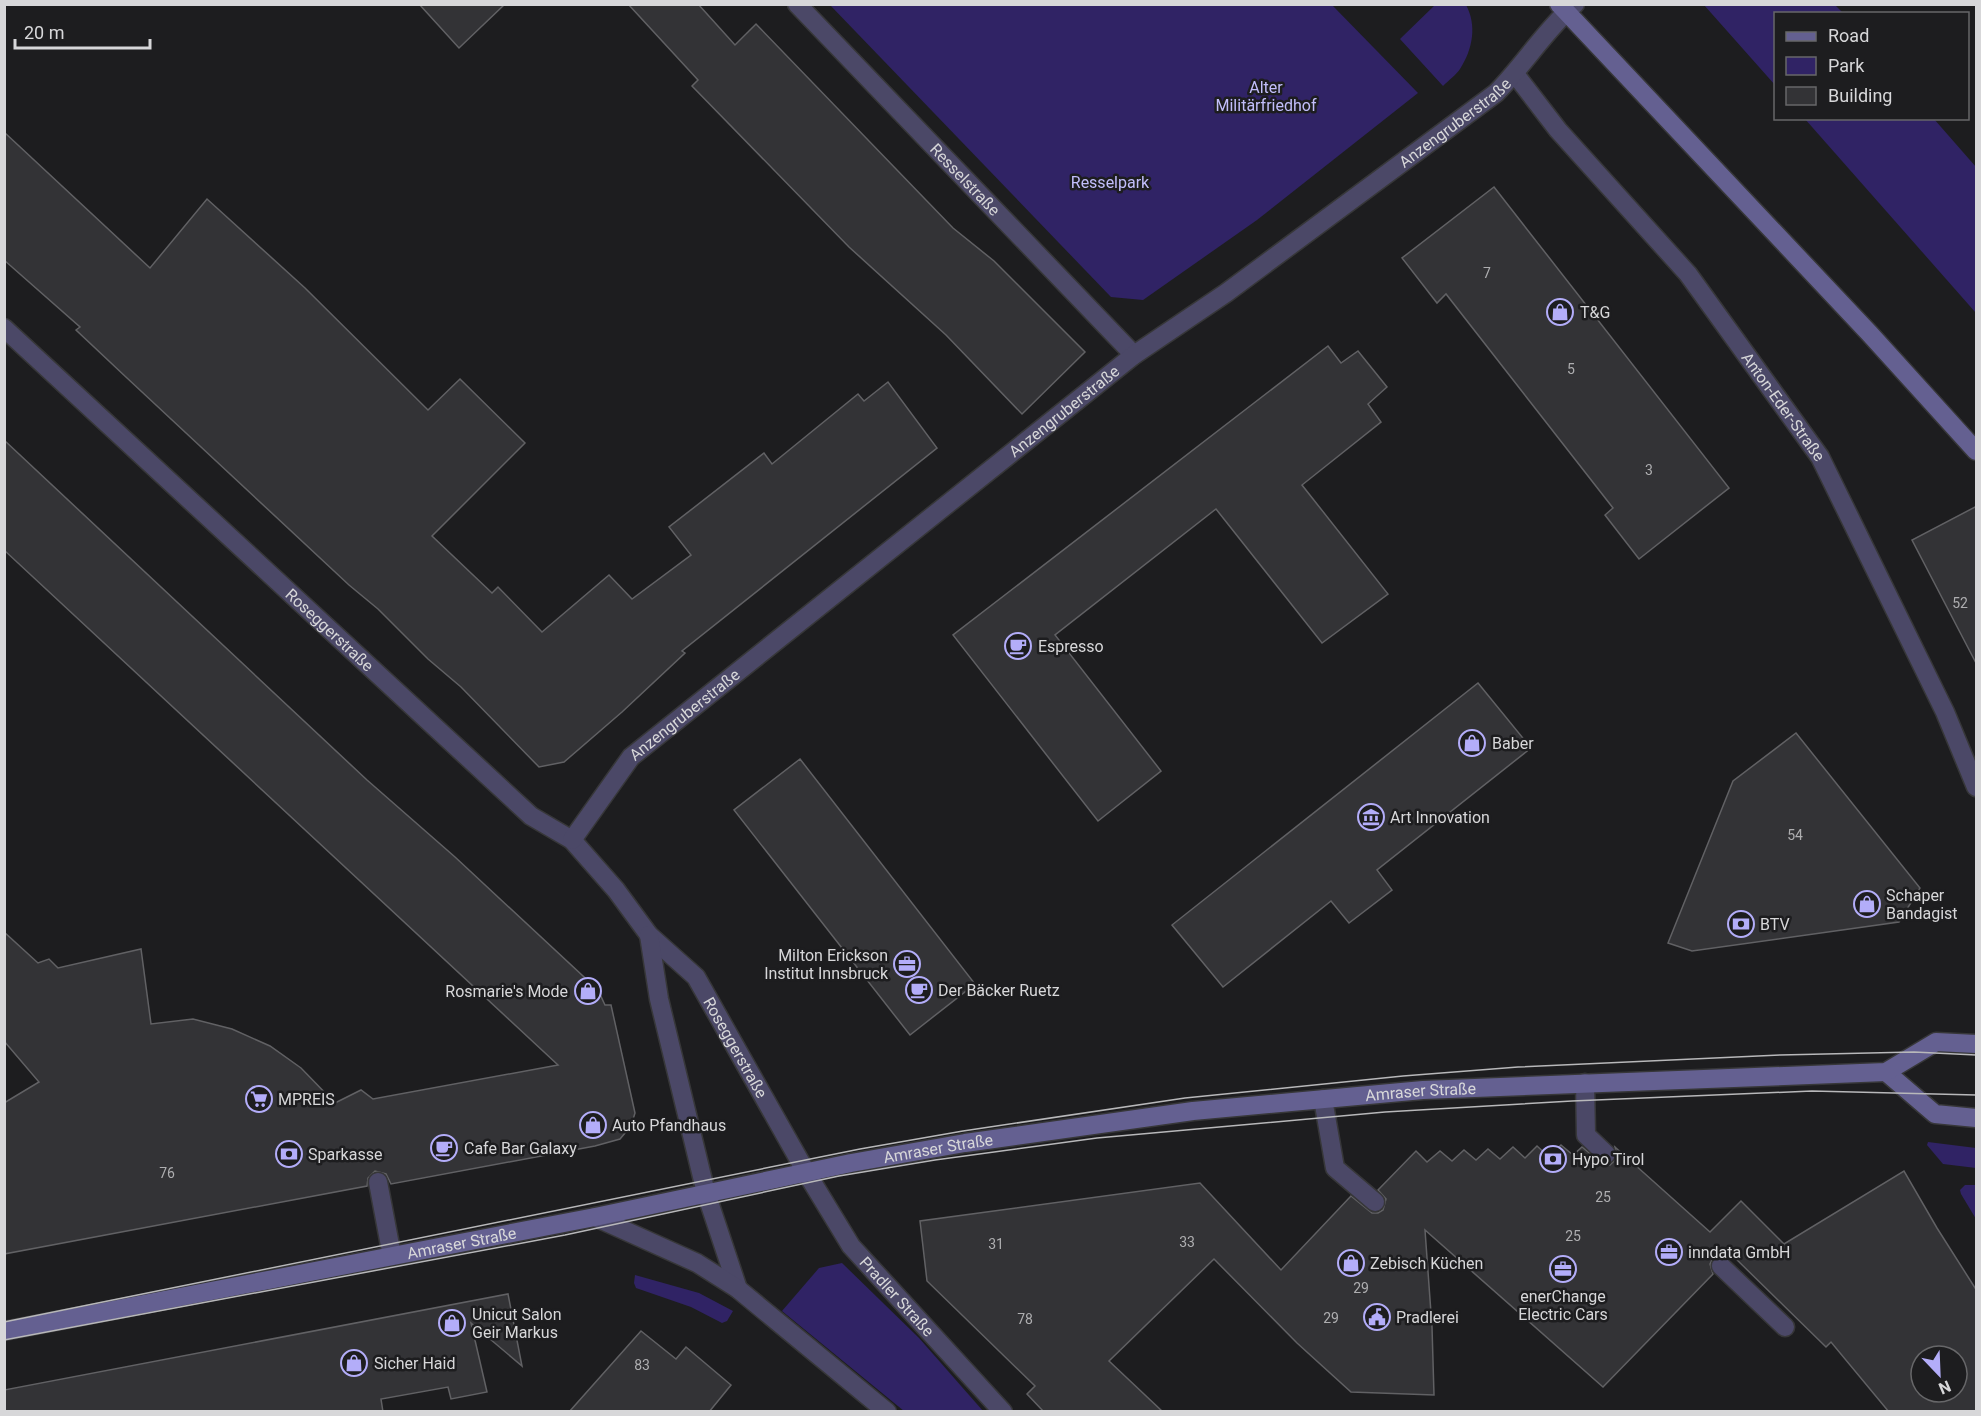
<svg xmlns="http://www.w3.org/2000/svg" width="1981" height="1416" viewBox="0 0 1981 1416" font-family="Roboto,sans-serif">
	<rect width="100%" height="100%" fill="#1d1d1f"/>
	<g fill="#302365">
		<path d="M830 5H1332L1418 93 1257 220 1143 300 1111 297Z"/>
		<path d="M1435 5H1466C1477 25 1473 49 1460 69 1456 75 1449 80 1443 86L1400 39Z"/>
		<path d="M1704 5H1835L1843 13 1776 14 1775 85Z"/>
		<path d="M1805 119H1934L1976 167V313Z"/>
		<path d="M1928 1142 1976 1148V1168L1943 1164 1927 1145Z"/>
		<path d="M1965 1185H1976V1219L1961 1194 1960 1190Z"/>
		<path d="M842 1263 919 1338 983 1411H904L782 1311 819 1268Z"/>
		<path d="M635 1275 699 1293 733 1311 727 1321 722 1323 691 1307 636 1288 634 1283Z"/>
	</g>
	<g fill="#333336" stroke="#616164" stroke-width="1.5" fill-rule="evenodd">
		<path d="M419 4H505L459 48Z"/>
		<path d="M628 4H698L735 45 756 24 953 228 994 261 1085 352 1022 414 946 335 849 247 692 86 698 80Z"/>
		<path d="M4 132 150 268 207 199 305 288 428 410 460 379 525 443 432 536 492 593 498 587 542 632 609 575 632 599 691 555 669 527 764 453 772 464 858 394 864 401 888 382 937 448 682 651 685 653 622 712 564 762 539 767 461 687 428 659 378 609 349 585 127 378 76 330 80 327 4 260Z"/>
		<path d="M1494 187 1729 488 1639 559 1605 515 1613 508 1446 294 1437 303 1402 258Z"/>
		<path d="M1328 346 1341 363 1358 351 1387 387 1368 404 1381 422 1302 485 1388 594 1322 643 1216 509 1055 635 1161 771 1098 821 953 635Z"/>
		<path d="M4 440 367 780 455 857 598 990 605 1005H611L635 1113 631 1126 620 1139 595 1146 391 1184 386 1174 375 1171 368 1178 367 1186 4 1254V1103L39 1082 4 1041V932L38 963 49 959 58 968 141 949 151 1024 193 1019 232 1029 270 1046 301 1068 335 1103 361 1090 373 1099 558 1065 4 550Z"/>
		<path d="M1977 506V665L1912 540Z"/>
		<path d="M1478 683 1531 748 1377 870 1392 890 1349 923 1331 901 1223 987 1172 925Z"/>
		<path d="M1796 733 1920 888 1899 922 1692 951 1668 943 1733 781Z"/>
		<path d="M800 759 975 984 910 1035 734 810Z"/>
		<path d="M1561 1145 1573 1155 1582 1147 1604 1165H1610L1614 1161 1617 1156 1615 1147 1710 1232 1741 1201 1784 1244 1904 1171 1937 1228 1977 1291V1412H1889L1831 1342 1826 1347 1732 1255 1729 1258 1723 1255 1713 1258 1710 1264 1713 1274 1603 1387 1425 1230 1432 1327 1434 1395 1351 1392 1297 1343 1214 1259 1109 1361 1163 1412H1044L1027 1394 1035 1386 927 1281 920 1221 1200 1183 1281 1270 1351 1196 1372 1213H1378L1383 1210 1386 1199 1378 1190 1416 1151 1427 1162 1440 1151 1452 1161 1464 1150 1476 1160 1488 1149 1500 1159 1513 1147 1525 1158 1537 1146 1549 1157ZM1921 1356H1957V1392H1921Z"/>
		<path d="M508 1294 522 1366 471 1323 487 1392 451 1399 448 1387 381 1399 383 1412H4V1390Z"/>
		<path d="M641 1331 676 1359 686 1347 731 1385 709 1412H569Z"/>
	</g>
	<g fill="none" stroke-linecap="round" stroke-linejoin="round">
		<defs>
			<g id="lane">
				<path d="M1585 1083 1586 1135 1606 1154"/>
				<path d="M1323 1099 1335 1168 1375 1202"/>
				<path d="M378 1182 392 1256"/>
				<path d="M1721 1266 1785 1327"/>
			</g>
			<g id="street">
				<path id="s1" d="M797 4 1134 355"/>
				<path id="s2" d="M1515 74 1558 130 1688 274 1820 457 1945 712 1976 787"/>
				<path id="s3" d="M4 328 531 816 572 840 616 890 649 935 696 977 806 1172 851 1246 1003 1412"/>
				<path id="s4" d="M572 840 631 757 1134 355 1226 293 1496 93C1524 65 1545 30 1575 4"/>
				<path d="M649 935 659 999 706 1193 738 1289"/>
				<path d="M595 1217 697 1263 738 1289 887 1412"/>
			</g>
			<g id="secondary">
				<path d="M1559 4 1870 334 1976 451"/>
				<path d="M1886 1072 1935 1114 1976 1118"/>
				<path id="s5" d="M4 1331 595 1217 851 1163 965 1143 1193 1111 1423 1090 1886 1072 1936 1042 1976 1044"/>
			</g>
		</defs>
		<use href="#lane" stroke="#373739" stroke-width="21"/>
		<use href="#street" stroke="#373739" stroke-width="21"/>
		<use href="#secondary" stroke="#373739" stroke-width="21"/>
		<use href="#lane" stroke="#4b4867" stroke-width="18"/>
		<use href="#street" stroke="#4b4867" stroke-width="18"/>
		<use href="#secondary" stroke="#646091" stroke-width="18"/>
		<g stroke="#b8b8ba" stroke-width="1.5">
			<path d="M4 1322 860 1149 963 1131 1185 1098 1403 1076 1518 1067 1780 1055 1914 1052 1976 1055"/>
			<path d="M4 1340 565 1235 839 1176 935 1160 1097 1138 1385 1112 1572 1101 1812 1091 1976 1095"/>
		</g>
	</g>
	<defs>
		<symbol id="shop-ring" viewBox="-11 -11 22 22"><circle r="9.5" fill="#1d1d1f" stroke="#b3adf9" stroke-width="1.5"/><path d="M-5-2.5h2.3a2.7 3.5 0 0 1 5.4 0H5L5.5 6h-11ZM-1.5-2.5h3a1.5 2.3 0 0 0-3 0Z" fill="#b3adf9"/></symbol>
		<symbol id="cafe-ring" viewBox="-11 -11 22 22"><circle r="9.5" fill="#1d1d1f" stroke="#b3adf9" stroke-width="1.5"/><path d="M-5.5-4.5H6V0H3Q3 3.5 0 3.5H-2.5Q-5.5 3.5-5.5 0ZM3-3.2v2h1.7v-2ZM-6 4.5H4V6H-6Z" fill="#b3adf9"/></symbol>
		<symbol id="museum-ring" viewBox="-11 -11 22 22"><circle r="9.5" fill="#1d1d1f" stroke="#b3adf9" stroke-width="1.5"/><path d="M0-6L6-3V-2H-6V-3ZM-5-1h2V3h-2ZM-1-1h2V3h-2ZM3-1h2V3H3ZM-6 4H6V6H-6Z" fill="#b3adf9"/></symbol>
		<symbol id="bank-ring" viewBox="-11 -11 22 22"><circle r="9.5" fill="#1d1d1f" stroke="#b3adf9" stroke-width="1.5"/><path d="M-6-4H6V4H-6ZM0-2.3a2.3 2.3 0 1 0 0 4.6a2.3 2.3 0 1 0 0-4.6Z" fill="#b3adf9"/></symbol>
		<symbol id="office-ring" viewBox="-11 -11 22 22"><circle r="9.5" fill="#1d1d1f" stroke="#b3adf9" stroke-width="1.5"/><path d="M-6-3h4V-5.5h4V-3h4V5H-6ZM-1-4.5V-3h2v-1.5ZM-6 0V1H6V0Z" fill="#b3adf9"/></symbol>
		<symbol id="supermarket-ring" viewBox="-11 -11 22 22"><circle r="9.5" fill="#1d1d1f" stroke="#b3adf9" stroke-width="1.5"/><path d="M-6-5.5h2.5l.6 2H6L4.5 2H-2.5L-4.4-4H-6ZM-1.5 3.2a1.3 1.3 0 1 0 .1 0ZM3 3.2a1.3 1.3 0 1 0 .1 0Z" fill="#b3adf9"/></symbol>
		<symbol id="civic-ring" viewBox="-11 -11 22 22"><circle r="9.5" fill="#1d1d1f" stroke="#b3adf9" stroke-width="1.5"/><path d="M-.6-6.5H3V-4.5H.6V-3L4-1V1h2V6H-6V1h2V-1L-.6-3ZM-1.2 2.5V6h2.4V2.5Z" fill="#b3adf9"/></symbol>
	</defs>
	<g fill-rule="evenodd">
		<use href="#shop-ring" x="1545" y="297" width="30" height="30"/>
		<use href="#cafe-ring" x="1003" y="631" width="30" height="30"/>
		<use href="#shop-ring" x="1457" y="728" width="30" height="30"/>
		<use href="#museum-ring" x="1356" y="802" width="30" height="30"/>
		<use href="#shop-ring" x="1852" y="889" width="30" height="30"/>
		<use href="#bank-ring" x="1726" y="909" width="30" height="30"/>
		<use href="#office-ring" x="892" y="949" width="30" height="30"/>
		<use href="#cafe-ring" x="904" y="975" width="30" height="30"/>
		<use href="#shop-ring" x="573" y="976" width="30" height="30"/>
		<use href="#supermarket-ring" x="244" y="1084" width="30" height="30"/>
		<use href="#shop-ring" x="578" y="1110" width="30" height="30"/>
		<use href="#cafe-ring" x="429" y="1133" width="30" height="30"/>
		<use href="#bank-ring" x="274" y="1139" width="30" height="30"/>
		<use href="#bank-ring" x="1538" y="1144" width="30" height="30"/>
		<use href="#office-ring" x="1654" y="1237" width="30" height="30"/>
		<use href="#shop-ring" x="1336" y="1248" width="30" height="30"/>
		<use href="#office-ring" x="1548" y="1254" width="30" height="30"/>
		<use href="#civic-ring" x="1362" y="1302" width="30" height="30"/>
		<use href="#shop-ring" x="437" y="1308" width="30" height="30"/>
		<use href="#shop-ring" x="339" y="1348" width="30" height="30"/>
	</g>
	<g text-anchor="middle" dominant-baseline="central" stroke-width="5" stroke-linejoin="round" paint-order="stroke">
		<g font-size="14" fill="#aeaeb0">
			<text x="1487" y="273">7</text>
			<text x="1571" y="369">5</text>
			<text x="1649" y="470">3</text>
			<text x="1960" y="603">52</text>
			<text x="1795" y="835">54</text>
			<text x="167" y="1173">76</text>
			<text x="1603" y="1197">25</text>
			<text x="1573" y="1236">25</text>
			<text x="1187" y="1242">33</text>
			<text x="996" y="1244">31</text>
			<text x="1361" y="1288">29</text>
			<text x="1331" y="1318">29</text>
			<text x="1025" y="1319">78</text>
			<text x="642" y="1365">83</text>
		</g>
		<g font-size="16" fill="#c2befb" stroke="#1d1d1f">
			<text x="1266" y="87">Alter<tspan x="1266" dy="18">Militärfriedhof</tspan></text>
			<text x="1110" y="182">Resselpark</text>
		</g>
		<g font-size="16" fill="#d7d7d9" stroke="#1d1d1f">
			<text stroke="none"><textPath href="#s4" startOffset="1142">Anzengruberstraße</textPath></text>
			<text stroke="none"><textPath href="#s1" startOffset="243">Resselstraße</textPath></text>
			<text stroke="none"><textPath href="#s2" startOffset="428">Anton-Eder-Straße</textPath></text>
			<text stroke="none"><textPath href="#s4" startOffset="656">Anzengruberstraße</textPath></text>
			<text stroke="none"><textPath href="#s3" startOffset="444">Roseggerstraße</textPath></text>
			<text stroke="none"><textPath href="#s4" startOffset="170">Anzengruberstraße</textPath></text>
			<text stroke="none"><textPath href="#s3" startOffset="1032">Roseggerstraße</textPath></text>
			<text stroke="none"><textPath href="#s5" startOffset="1438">Amraser Straße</textPath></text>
			<text stroke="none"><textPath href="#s5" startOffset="952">Amraser Straße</textPath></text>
			<text stroke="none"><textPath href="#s5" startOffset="466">Amraser Straße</textPath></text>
			<text stroke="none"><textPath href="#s3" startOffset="1330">Pradler Straße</textPath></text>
		</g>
		<g font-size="16" fill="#d7d7d9" stroke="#1d1d1f" text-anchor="start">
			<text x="1580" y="312">T&amp;G</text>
			<text x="1038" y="646">Espresso</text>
			<text x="1492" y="743">Baber</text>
			<text x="1390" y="817">Art Innovation</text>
			<text x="1886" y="895">Schaper<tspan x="1886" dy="18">Bandagist</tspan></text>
			<text x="1760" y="924">BTV</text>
			<text x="888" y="955" text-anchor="end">Milton Erickson<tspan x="888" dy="18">Institut Innsbruck</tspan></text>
			<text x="938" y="990">Der Bäcker Ruetz</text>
			<text x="568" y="991" text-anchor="end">Rosmarie's Mode</text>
			<text x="278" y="1099">MPREIS</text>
			<text x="612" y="1125">Auto Pfandhaus</text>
			<text x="464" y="1148">Cafe Bar Galaxy</text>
			<text x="308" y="1154">Sparkasse</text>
			<text x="1572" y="1159">Hypo Tirol</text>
			<text x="1688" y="1252">inndata GmbH</text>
			<text x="1370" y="1263">Zebisch Küchen</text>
			<text x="1563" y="1296" text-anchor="middle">enerChange<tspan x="1563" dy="18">Electric Cars</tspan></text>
			<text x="472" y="1314">Unicut Salon<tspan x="472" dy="18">Geir Markus</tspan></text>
			<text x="1396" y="1317">Pradlerei</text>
			<text x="374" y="1363">Sicher Haid</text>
		</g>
	</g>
	<rect width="1981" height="1416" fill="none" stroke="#d7d7d9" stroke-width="12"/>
	<rect x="1774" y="12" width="195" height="108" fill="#1d1d1f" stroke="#676769" stroke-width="1.5"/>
	<rect x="1786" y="32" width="30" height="9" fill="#646091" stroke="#676769" stroke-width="1.5"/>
	<text x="1828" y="42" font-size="18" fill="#d7d7d9">Road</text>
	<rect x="1786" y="57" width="30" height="18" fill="#302365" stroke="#676769" stroke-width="1.5"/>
	<text x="1828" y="72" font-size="18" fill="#d7d7d9">Park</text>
	<rect x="1786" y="87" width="30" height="18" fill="#333336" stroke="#676769" stroke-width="1.5"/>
	<text x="1828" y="102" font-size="18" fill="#d7d7d9">Building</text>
	<g transform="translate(1939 1374) rotate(157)"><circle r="28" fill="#1d1d1f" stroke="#676769" stroke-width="1.5"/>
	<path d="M0-4.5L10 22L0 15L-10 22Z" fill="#b3adf9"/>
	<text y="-9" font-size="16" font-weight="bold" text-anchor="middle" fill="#d7d7d9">N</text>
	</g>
	<path d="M15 39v9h135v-9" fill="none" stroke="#d7d7d9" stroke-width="3"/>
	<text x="24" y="39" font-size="18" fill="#d7d7d9" stroke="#1d1d1f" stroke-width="4.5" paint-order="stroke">20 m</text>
</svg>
